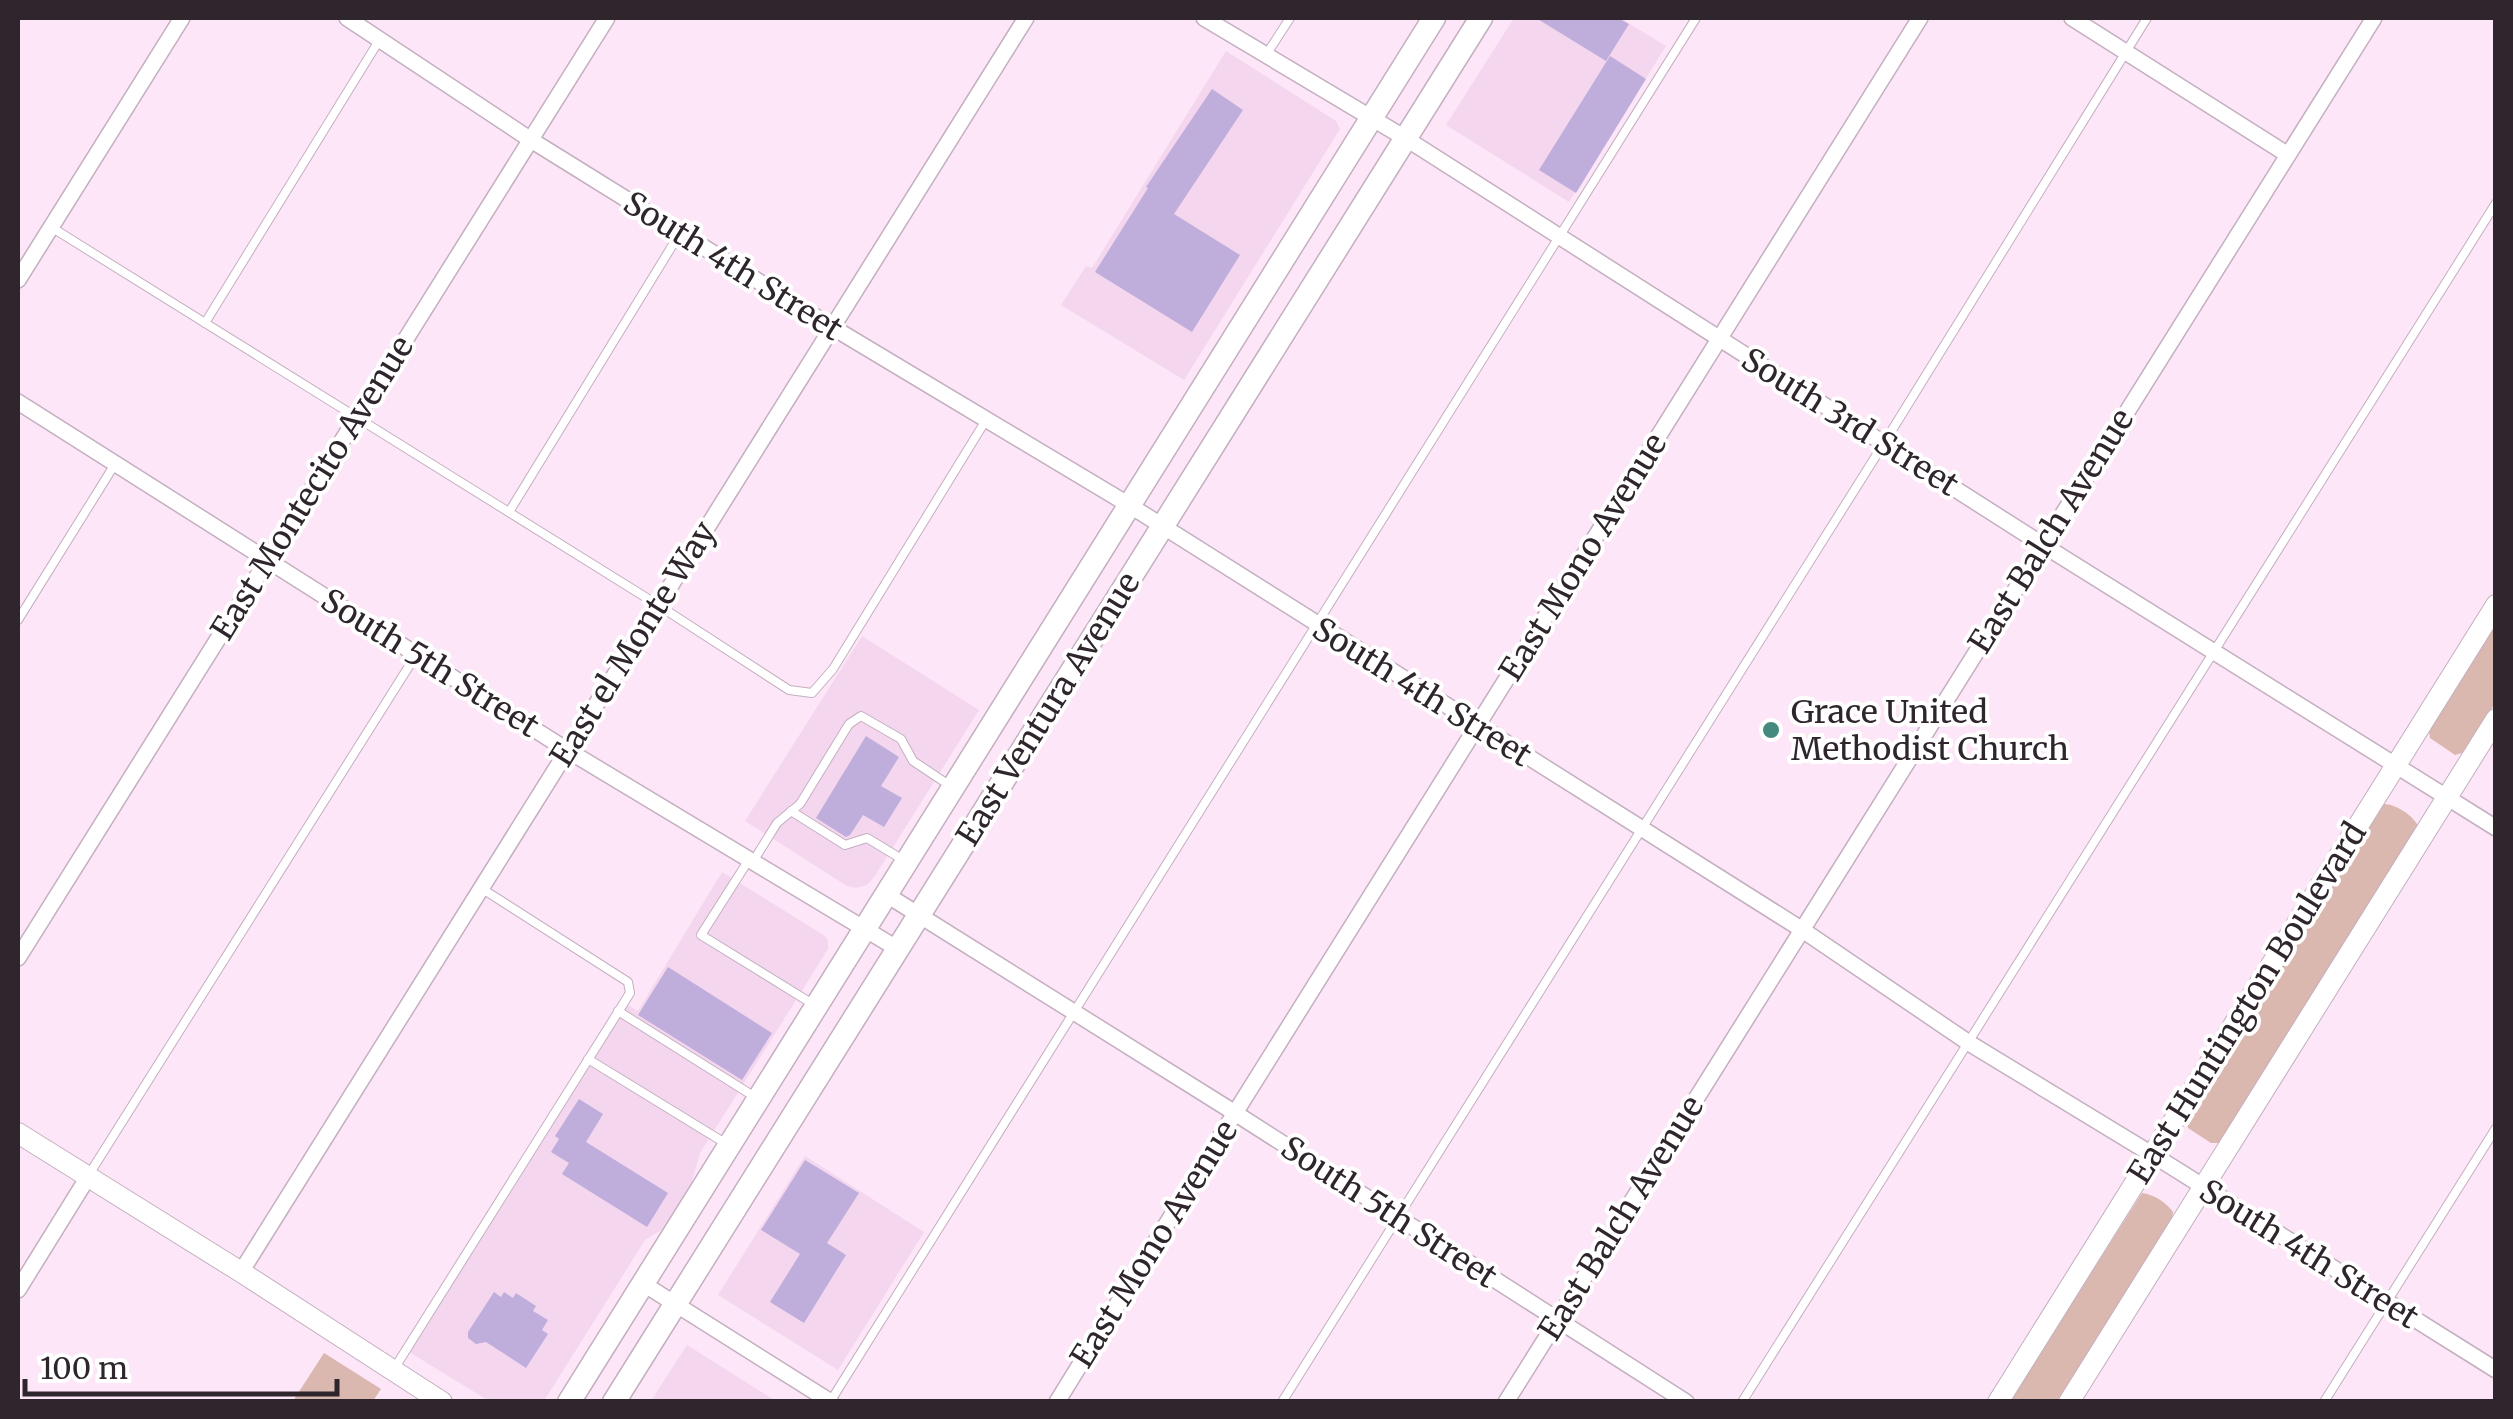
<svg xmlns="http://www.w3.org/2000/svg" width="2513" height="1419" viewBox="0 0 2513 1419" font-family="Merriweather,serif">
	<rect width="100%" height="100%" fill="#fce6f7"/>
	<g fill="#f4d7ee">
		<path d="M1514 18H1620L1666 46 1569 202 1446 125Z"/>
		<path d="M1226 51 1336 121 1340 129 1184 380 1061 305 1086 266 1092 268Z"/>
		<path d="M862 636 979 710 875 876 867 885 856 888 847 886 745 821Z"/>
		<path d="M722 872 825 936 828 941V949L700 1153 690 1188 663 1229 645 1240 544 1401H489L409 1352 628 1005 638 1011Z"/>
		<path d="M805 1156 924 1232 838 1370 718 1295Z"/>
		<path d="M687 1345 776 1401H651Z"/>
	</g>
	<g fill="#dab7af">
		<path d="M2495 624V703L2465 752 2455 755 2430 738 2429 731Z"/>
		<path d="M2384 804C2395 804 2413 815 2418 826L2222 1140 2219 1143H2211L2188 1128 2186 1119Z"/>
		<path d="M2142 1193C2153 1194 2167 1203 2173 1212L2172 1219 2057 1401 2009 1402Z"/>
		<path d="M324 1353 381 1389 373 1401H293Z"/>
	</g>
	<g fill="#bfaddb">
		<path d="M1536 18H1618L1629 24 1606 61Z"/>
		<path d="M1610 56 1646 79 1576 193 1539 170Z"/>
		<path d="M1212 89 1243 110 1174 214 1240 255 1192 332 1095 272 1148 188 1146 187Z"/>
		<path d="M866 736 899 757 881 786 902 798 884 827 863 815 850 835 846 837 816 818Z"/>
		<path d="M668 967 772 1033 742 1080 638 1015Z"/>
		<path d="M579 1099 603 1114 586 1142 668 1193 647 1227 562 1174 569 1163 551 1152 559 1139 555 1136Z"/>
		<path d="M805 1160 859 1193 827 1243 846 1255 804 1323 770 1302 800 1254 761 1230Z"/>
		<path d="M494 1292 501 1297 504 1292 513 1298 516 1293 536 1306 533 1311 548 1320 542 1330 548 1334 526 1368 486 1342 476 1344 468 1338V1332Z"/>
	</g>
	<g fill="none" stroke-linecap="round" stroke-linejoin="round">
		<defs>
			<g id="service">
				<path d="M1266 55 1290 18"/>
				<path d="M51 227 658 605 789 690 812 693 833 669 986 420"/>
				<path d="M205 323 380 39"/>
				<path d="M509 512 680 233"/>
				<path d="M18 620 115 464"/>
				<path d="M791 811 845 845 867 838 905 861"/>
				<path d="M750 858 701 935 816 1006"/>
				<path d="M754 860 777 823 800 804 849 724 861 716 901 739 913 761 949 785"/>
				<path d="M618 1011 755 1097"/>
				<path d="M588 1059 725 1143"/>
				<path d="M88 1176 416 655"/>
				<path d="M394 1369 630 993 628 982 481 888"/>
				<path d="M830 1402 1696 18"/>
				<path d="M1282 1402 1884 443 2147 18"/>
				<path d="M1742 1402 2496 203"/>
				<path d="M2324 1402 2496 1128"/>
			</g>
			<g id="minor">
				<path d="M347 18 531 140 832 327 1129 505 1801 929 1969 1043 2153 1155 2496 1370"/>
				<path d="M1204 18 1405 138 2043 545 2496 828"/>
				<path d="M2072 18 2288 155"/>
				<path d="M18 280 182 18"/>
				<path d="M18 402 567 750 898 949"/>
				<path d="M887 895 1235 1113 1686 1402"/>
				<path d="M18 958 607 18"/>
				<path d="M241 1272 1026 18"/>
				<path d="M642 1283 831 1402"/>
				<path d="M18 1290 88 1177"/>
				<path d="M1057 1402 1235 1113 1920 18"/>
				<path d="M1506 1402 2374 18"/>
			</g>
			<g id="tertiary">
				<path d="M18 1133 241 1272 442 1402"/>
				<path d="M1998 1402 2496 605"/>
				<path d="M2069 1402 2496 719"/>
			</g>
			<g id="secondary">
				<path d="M569 1402 1434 18"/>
				<path d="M614 1402 1481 18"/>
			</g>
		</defs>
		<use href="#service" stroke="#c4afc0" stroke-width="10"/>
		<use href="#minor" stroke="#c4afc0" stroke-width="18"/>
		<use href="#tertiary" stroke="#c4afc0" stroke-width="22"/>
		<use href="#secondary" stroke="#c4afc0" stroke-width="25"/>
		<use href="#service" stroke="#fff" stroke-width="8"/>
		<use href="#minor" stroke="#fff" stroke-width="15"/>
		<use href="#tertiary" stroke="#fff" stroke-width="20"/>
		<use href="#secondary" stroke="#fff" stroke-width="22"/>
	</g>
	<circle fill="#458a7f" stroke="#fff" stroke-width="4" cx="1771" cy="730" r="10"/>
	<g text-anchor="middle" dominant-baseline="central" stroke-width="8" stroke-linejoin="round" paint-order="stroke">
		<g font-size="32" fill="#2e262c" stroke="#fff">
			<text transform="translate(733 266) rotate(32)">South 4th Street</text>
			<text transform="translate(1850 422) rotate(32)">South 3rd Street</text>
			<text transform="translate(312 488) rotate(-58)">East Montecito Avenue</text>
			<text transform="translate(2051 531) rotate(-58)">East Balch Avenue</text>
			<text transform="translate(1583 557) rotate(-58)">East Mono Avenue</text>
			<text transform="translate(633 644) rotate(-58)">East el Monte Way</text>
			<text transform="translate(430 663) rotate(32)">South 5th Street</text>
			<text transform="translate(1422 692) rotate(32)">South 4th Street</text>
			<text transform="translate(1048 709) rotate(-58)">East Ventura Avenue</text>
			<text transform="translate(2247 1003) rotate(-58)">East Huntington Boulevard</text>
			<text transform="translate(1389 1212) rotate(33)">South 5th Street</text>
			<text transform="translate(1621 1218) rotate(-58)">East Balch Avenue</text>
			<text transform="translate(1154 1244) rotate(-58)">East Mono Avenue</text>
			<text transform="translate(2309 1254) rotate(32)">South 4th Street</text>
		</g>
		<g font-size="32" fill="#2e262c" stroke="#fff" text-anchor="start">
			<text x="1791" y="712">Grace United<tspan x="1791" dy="37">Methodist Church</tspan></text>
		</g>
	</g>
	<rect width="2513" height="1419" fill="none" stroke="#2e262c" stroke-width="40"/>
	<path d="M25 1379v15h312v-15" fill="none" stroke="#2e262c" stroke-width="5"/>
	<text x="40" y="1379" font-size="30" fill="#2e262c" stroke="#ffffff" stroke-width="8" paint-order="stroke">100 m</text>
</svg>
